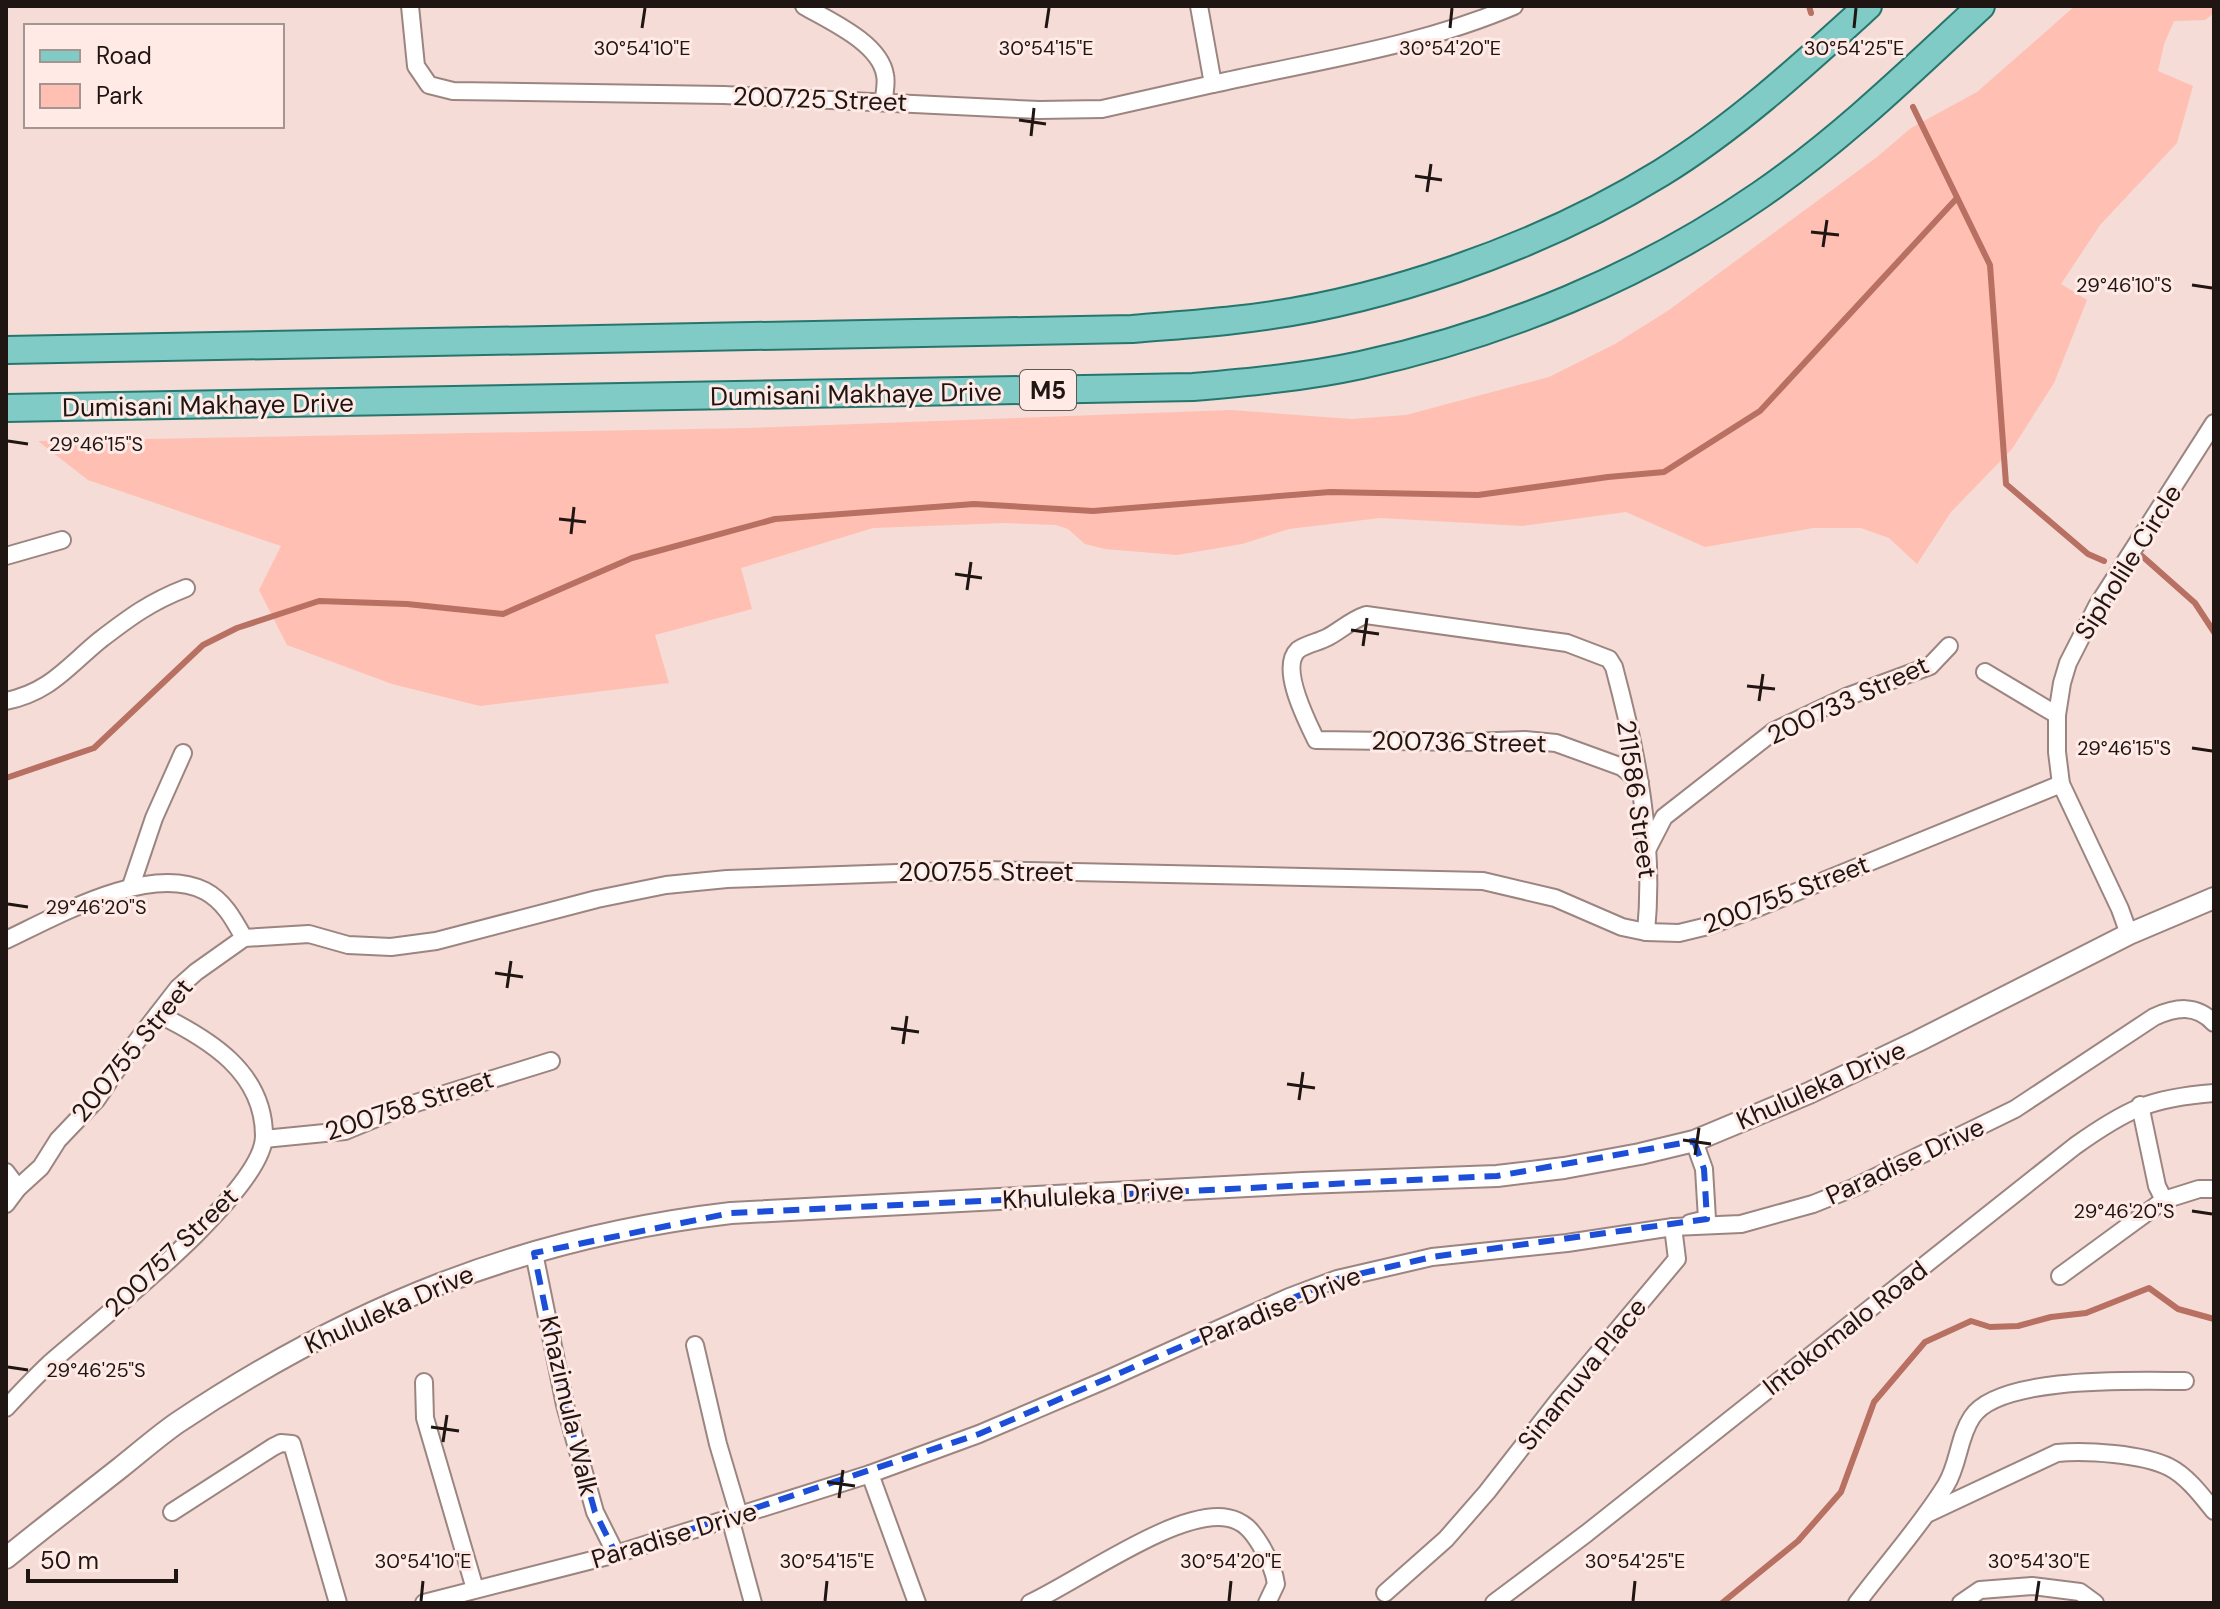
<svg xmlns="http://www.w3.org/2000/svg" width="2220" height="1609" viewBox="0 0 2220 1609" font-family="'DM Sans',sans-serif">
	<rect width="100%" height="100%" fill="#f5dcd6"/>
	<path fill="#ffbfb2" d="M2075 6H2214V13L2205 20 2174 21 2164 44 2158 71 2193 86 2177 143 2100 225 2061 284 2087 300 2054 383 2012 449 1951 512 1917 564 1889 538 1861 528H1813L1705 547 1626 512 1523 526 1380 518 1289 529 1242 544 1177 555 1105 549 1085 544 1068 529 1056 525 1006 523 873 528 741 568 752 609 655 635 669 683 480 706 392 684 287 645 259 590 281 546 88 480 38 441 748 428 1231 410 1351 419 1406 415 1549 377 1615 344 1669 310 1877 157 1911 128 1977 92Z"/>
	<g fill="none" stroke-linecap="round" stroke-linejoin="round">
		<g stroke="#b77062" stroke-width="6">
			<path d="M1809 6 1811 13"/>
			<path d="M1913 107 1990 265 2006 484 2088 554 2104 561"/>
			<path d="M2142 556 2195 603 2214 632"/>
			<path d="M6 778 94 748 203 645 237 628 319 601 407 604 503 614 632 558 775 519 974 504 1093 511 1330 492 1478 495 1608 477 1664 472 1760 411 1957 198"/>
			<path d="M1722 1603 1798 1541 1841 1492 1874 1402 1925 1342 1971 1321 1990 1327 2018 1326 2051 1317 2086 1313 2149 1288 2178 1309 2214 1319"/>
		</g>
		<defs>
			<g id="minor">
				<path d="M410 6 416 66 429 85 453 91 724 95 1039 110 1102 109 1213 84 1199 6"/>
				<path d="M804 6C830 21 880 43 885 75 887 83 884 93 884 101"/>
				<path d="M1213 84C1315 61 1418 47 1514 6"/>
				<path d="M6 556 62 540"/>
				<path d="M1985 672 2057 715"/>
				<path d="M6 701C50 692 67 667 100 640 130 617 150 602 186 588"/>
				<path d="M1640 782 1622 767 1556 743 1525 740 1468 742 1316 740C1307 721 1279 668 1298 650 1306 644 1319 642 1328 637 1341 630 1351 620 1366 615L1567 643 1609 659 1614 667C1637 753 1655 842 1646 932"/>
				<path d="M1647 850 1664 817 1774 731 1846 697 1930 666 1949 646"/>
				<path d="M131 886 154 818 183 753"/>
				<path d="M2129 934 2120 909 2061 784 2057 752V715L2062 683 2068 663 2097 606 2214 423"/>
				<path d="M6 940C57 916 149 863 205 891 224 901 234 920 244 938"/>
				<path d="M2140 1105 2157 1186 2164 1200"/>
				<path d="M264 1139 345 1131 403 1107 551 1061"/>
				<path d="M6 1172 18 1188"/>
				<path d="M6 1204 18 1188 41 1167 58 1140 97 1099 130 1050 178 988 196 972 244 938 309 934 348 945 391 947 436 941 597 899 666 885 727 879 984 870 1483 881 1555 898 1622 927 1646 932 1679 933 1708 926 1762 906 2061 784"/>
				<path d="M1690 1223 1707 1219 1704 1169 1694 1141"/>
				<path d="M534 1253 565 1405 595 1512 616 1554"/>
				<path d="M2060 1276 2164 1200 2199 1189H2214"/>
				<path d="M695 1345 718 1444 739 1515"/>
				<path d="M424 1382 425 1418 475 1589"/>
				<path d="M6 1408C20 1393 34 1378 49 1364 94 1324 264 1192 264 1136 264 1072 209 1039 158 1014"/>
				<path d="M870 1474 917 1603"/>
				<path d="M172 1512 273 1447 281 1443 292 1444 338 1603"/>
				<path d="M1929 1513 2057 1453C2086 1450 2143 1454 2169 1467 2187 1476 2202 1496 2214 1511"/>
				<path d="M730 1518 753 1603"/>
				<path d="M1385 1593 1446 1539 1487 1492 1558 1401 1677 1259 1673 1227"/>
				<path d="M424 1603 616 1554 870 1474 979 1434 1110 1378 1289 1297 1337 1279 1432 1257 1567 1243 1673 1227 1741 1224 1813 1204 1853 1188 2015 1109 2154 1017C2176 1007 2196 1004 2214 1023"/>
				<path d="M1030 1603C1078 1581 1178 1508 1228 1518 1244 1521 1252 1531 1260 1544 1268 1557 1274 1569 1276 1584L1267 1603"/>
				<path d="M1494 1603 1587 1533 2075 1146C2127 1109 2150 1098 2214 1093"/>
				<path d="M1857 1603C1886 1564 1920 1527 1946 1485 1959 1464 1958 1438 1972 1417 1999 1375 2139 1381 2185 1381"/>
				<path d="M1961 1603 1980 1590 2032 1586 2080 1592 2095 1603"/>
			</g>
			<path id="tertiary" d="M6 1558C44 1527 82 1498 120 1468 139 1453 157 1437 177 1423 350 1307 524 1237 731 1213L1303 1183 1497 1176 1564 1168 1640 1154 1694 1141 1809 1093 1918 1041 2129 934 2214 898"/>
			<g id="primary">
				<path d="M6 350 1132 329C1166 326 1200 324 1234 320 1377 305 1539 248 1661 173 1737 126 1802 66 1868 6"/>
				<path d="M6 408 1193 387C1250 382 1306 377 1361 365 1503 334 1641 277 1760 195 1840 140 1910 72 1981 6"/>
			</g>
		</defs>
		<use href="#minor" stroke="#9c8580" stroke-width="20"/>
		<use href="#tertiary" stroke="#9c8580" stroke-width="24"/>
		<use href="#primary" stroke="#27766e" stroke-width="30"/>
		<use href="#minor" stroke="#fff" stroke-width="16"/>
		<use href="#tertiary" stroke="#fff" stroke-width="20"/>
		<use href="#primary" stroke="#80cbc5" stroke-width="26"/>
	</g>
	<path fill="none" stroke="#1d4ed8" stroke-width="6" stroke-dasharray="16 10" stroke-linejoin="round" d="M1694 1141 1704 1169 1707 1219 1432 1257 1337 1279 979 1434 616 1554 595 1512 565 1405 534 1253 731 1213 1497 1176Z"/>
	<path fill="none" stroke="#1f1614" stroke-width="3" d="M642 28 645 8M1046 28 1049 8M1450 28 1452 8M1854 28 1856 8M1019 120 1046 124M1031 136 1034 108M1415 176 1442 180M1427 192 1431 164M1811 232 1839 235M1823 247 1827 220M2192 285 2212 288M8 441 28 444M559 519 586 522M571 534 574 507M955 574 982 578M967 590 971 562M1351 630 1379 634M1363 646 1367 618M1747 686 1775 689M1759 701 1763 674M2192 748 2212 751M8 904 28 907M495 973 523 977M507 988 511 961M891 1028 919 1032M903 1044 907 1016M1287 1084 1315 1088M1299 1100 1303 1072M1683 1140 1711 1144M1695 1155 1699 1128M2192 1211 2212 1214M8 1367 28 1370M431 1427 459 1431M443 1442 447 1415M827 1482 855 1486M839 1498 843 1470M421 1601 423 1581M825 1601 827 1581M1229 1601 1231 1581M1633 1601 1635 1581M2036 1601 2039 1581"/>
	<g text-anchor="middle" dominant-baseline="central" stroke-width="6" stroke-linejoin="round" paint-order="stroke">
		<rect fill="#ffeae6" stroke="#625653" stroke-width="2" x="1020" y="370" width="56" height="40" rx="6"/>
		<g font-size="24" font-weight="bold" fill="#1f1614">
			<text x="1048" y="390">M5</text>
		</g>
		<g font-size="26" fill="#1f1614" stroke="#ffeae6">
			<text transform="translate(820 99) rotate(2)">200725 Street</text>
			<text transform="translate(856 394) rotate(-1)">Dumisani Makhaye Drive</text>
			<text transform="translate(208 405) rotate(-1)">Dumisani Makhaye Drive</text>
			<text transform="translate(2128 562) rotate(-58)">Sipholile Circle</text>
			<text transform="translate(1848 700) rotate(-25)">200733 Street</text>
			<text transform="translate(1459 742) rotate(1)">200736 Street</text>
			<text transform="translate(1637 799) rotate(82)">211586 Street</text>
			<text x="986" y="872">200755 Street</text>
			<text transform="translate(1786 894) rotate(-21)">200755 Street</text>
			<text transform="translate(132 1050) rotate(-51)">200755 Street</text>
			<text transform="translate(1821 1085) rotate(-24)">Khululeka Drive</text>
			<text transform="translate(409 1105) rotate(-18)">200758 Street</text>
			<text transform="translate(1905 1161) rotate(-25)">Paradise Drive</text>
			<text transform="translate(1093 1195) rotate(-3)">Khululeka Drive</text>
			<text transform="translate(171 1252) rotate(-44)">200757 Street</text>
			<text transform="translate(1280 1306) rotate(-22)">Paradise Drive</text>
			<text transform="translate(389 1309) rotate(-24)">Khululeka Drive</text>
			<text transform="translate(1845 1328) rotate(-38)">Intokomalo Road</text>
			<text transform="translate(1582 1374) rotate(-51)">Sinamuva Place</text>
			<text transform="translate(569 1406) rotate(77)">Khazimula Walk</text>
			<text transform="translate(674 1535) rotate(-17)">Paradise Drive</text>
		</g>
	</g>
	<g font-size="20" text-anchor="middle" fill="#1f1614" stroke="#ffeae6" stroke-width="6" stroke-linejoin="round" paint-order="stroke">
		<text x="642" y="55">30°54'10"E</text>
		<text x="1046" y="55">30°54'15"E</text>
		<text x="1450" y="55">30°54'20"E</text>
		<text x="1854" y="55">30°54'25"E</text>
		<text x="2124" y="292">29°46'10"S</text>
		<text x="96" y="451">29°46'15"S</text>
		<text x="2124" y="755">29°46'15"S</text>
		<text x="96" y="914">29°46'20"S</text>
		<text x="2124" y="1218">29°46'20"S</text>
		<text x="96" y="1377">29°46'25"S</text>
		<text x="423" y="1568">30°54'10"E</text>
		<text x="827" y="1568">30°54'15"E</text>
		<text x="1231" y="1568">30°54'20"E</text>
		<text x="1635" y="1568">30°54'25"E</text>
		<text x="2039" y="1568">30°54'30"E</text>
	</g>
	<rect width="2220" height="1609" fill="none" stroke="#1f1614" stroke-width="16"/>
	<rect x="24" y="24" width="260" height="104" fill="#ffeae6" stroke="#a59592" stroke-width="2"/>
	<rect x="40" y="50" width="40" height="12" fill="#80cbc5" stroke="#a59592" stroke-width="2"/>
	<text x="96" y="64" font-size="24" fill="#1f1614">Road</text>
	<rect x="40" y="84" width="40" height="24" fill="#ffbfb2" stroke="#a59592" stroke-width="2"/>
	<text x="96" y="104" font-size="24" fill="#1f1614">Park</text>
	<path d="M28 1569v12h148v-12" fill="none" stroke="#1f1614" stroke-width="4"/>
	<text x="40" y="1569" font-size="24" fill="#1f1614" stroke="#ffeae6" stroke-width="6" paint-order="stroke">50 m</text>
</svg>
